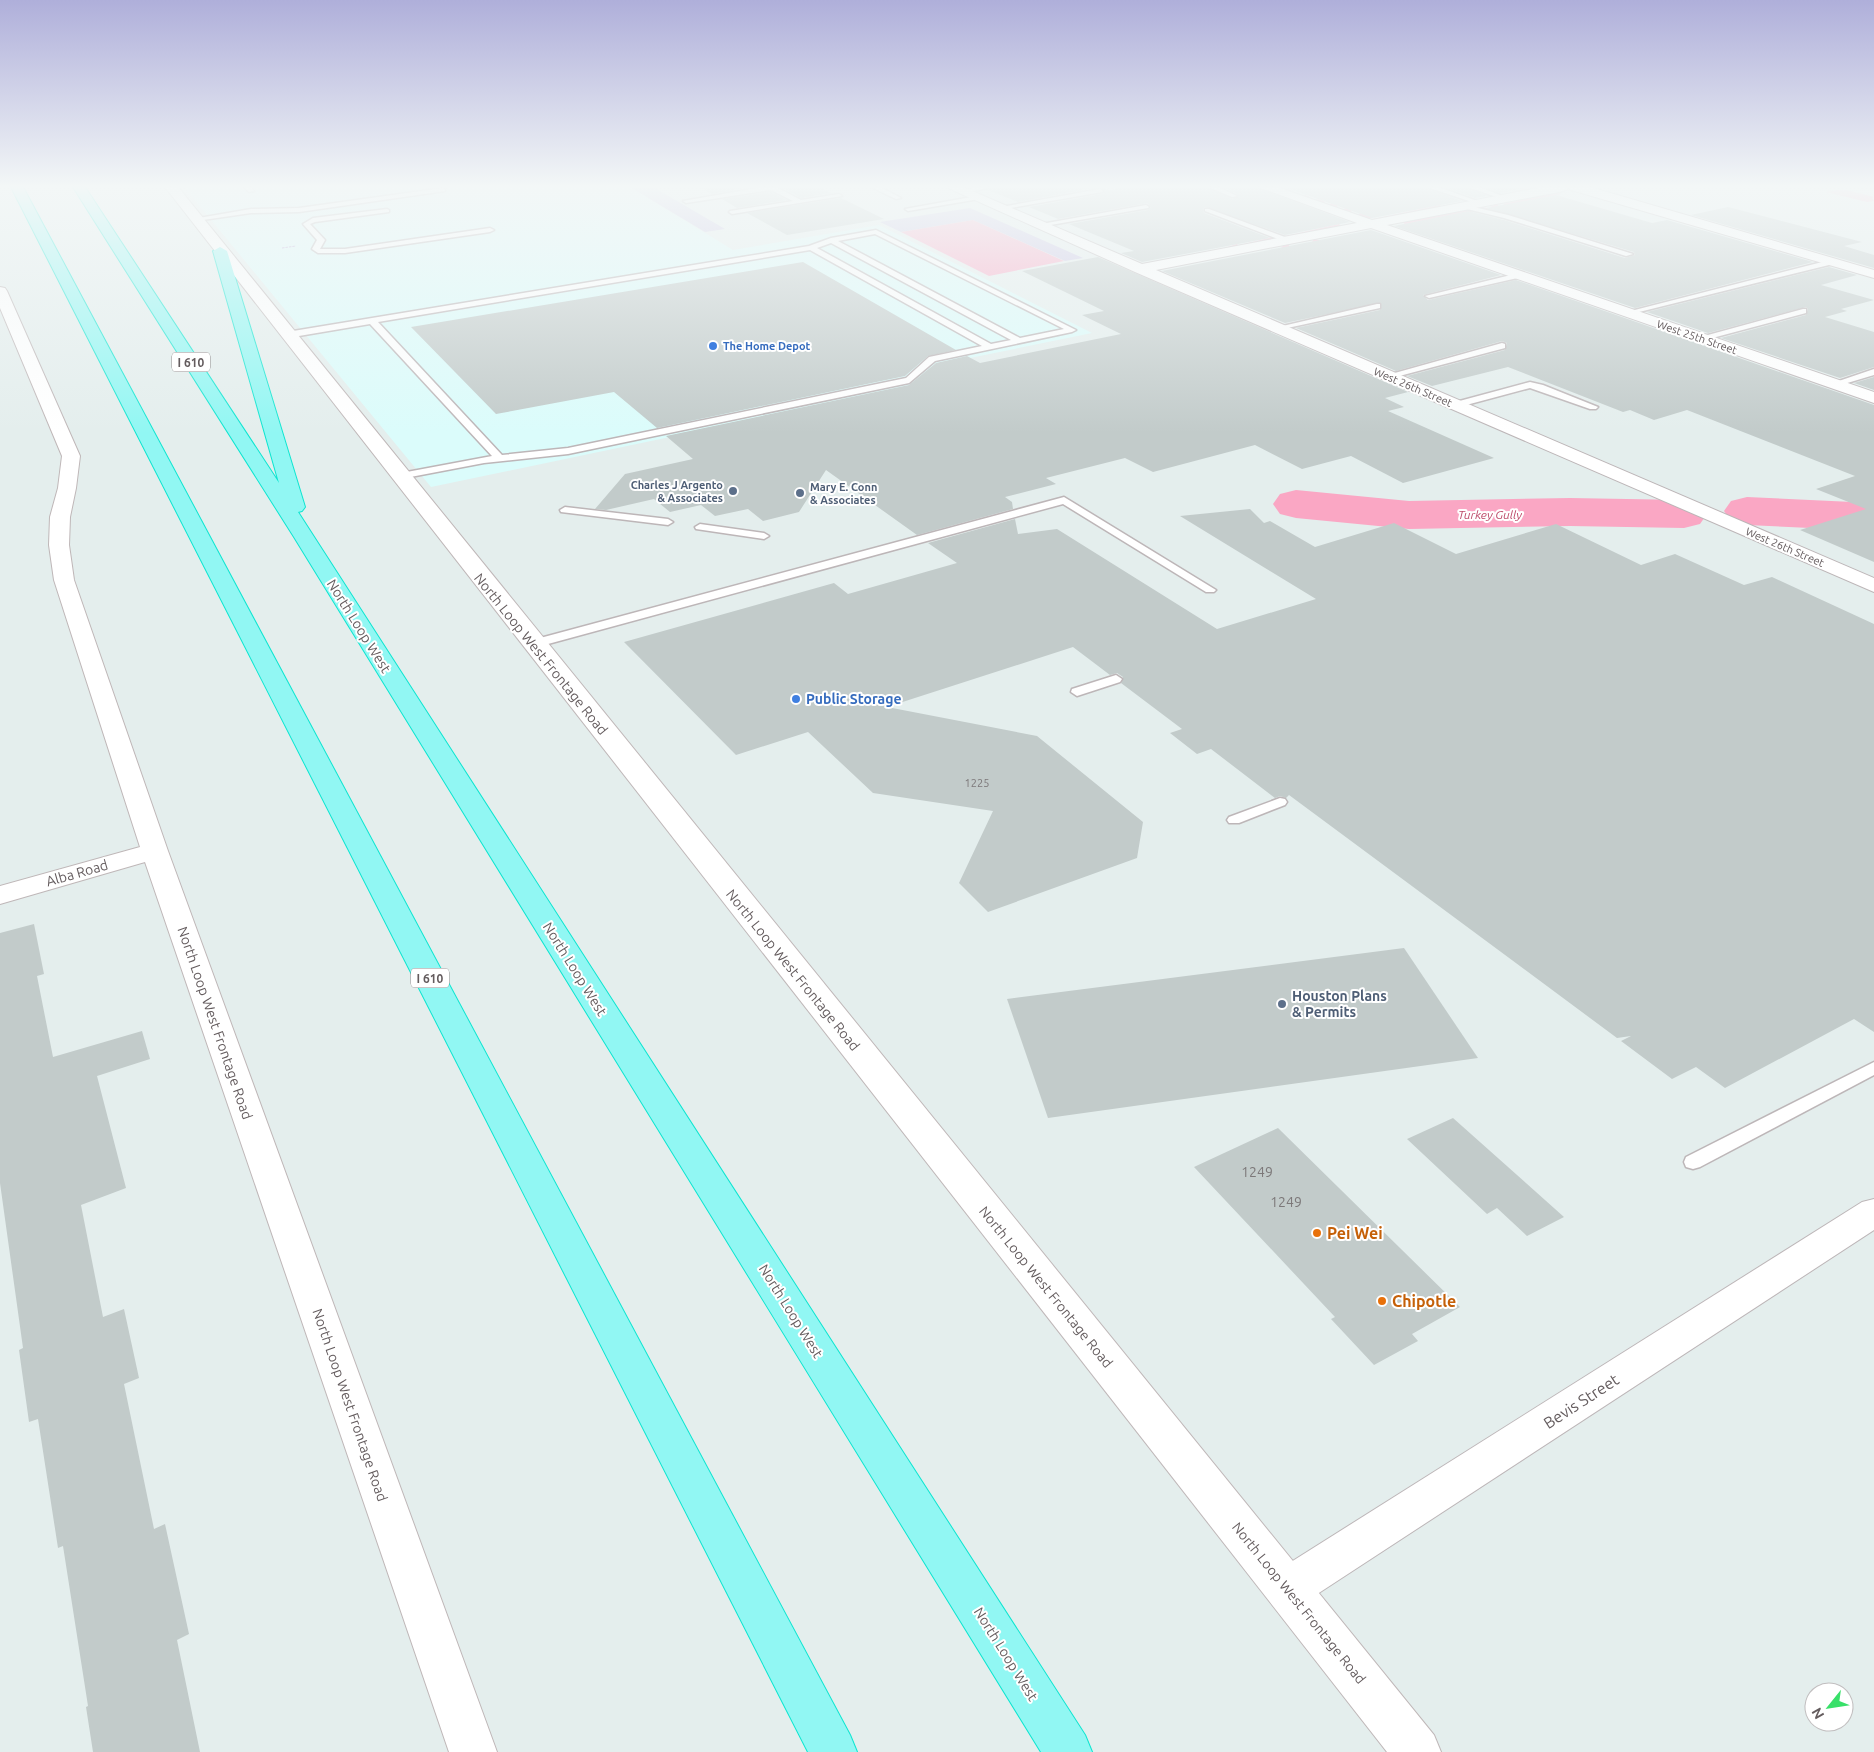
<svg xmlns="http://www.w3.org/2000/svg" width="1874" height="1752" viewBox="0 0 1874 1752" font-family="Ubuntu,sans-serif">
	<rect width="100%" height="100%" fill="#e4eeed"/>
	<path fill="#dbfcfb" d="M184 187H630L733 250 879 225 1092 333 970 358 947 379 431 487Z"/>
	<g fill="#c9c2e4">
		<path d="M630 187H653L725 229 705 232Z"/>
		<path d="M970 208 1083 258 1065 261 973 220 901 232 880 222Z"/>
	</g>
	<g fill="#faa7c4">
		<path d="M1837 190H1847L1874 197 1872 198 1874 201 1867 202 1826 192Z"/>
		<path d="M973 220 1064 261 989 276 901 232Z"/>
	</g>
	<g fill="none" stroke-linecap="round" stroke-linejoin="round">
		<g fill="#faa7c4" fill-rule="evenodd">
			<path d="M1277 187H1285L1292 191 1290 192Z"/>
			<path d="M1531 187H1542L1506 195 1504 194Z"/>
			<path d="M1559 192 1561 194 1506 206 1503 204Z"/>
			<path d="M1305 195 1310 197 1308 198 1303 197Z"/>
			<path d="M1318 199 1324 201 1325 202 1322 204 1316 202Z"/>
			<path d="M1331 203 1337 205 1338 206 1335 208 1329 206Z"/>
			<path d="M1497 204 1499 207 1493 209 1490 207Z"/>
			<path d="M1440 205 1442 208 1376 221 1373 219Z"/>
			<path d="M1482 207 1487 208 1488 209 1480 210Z"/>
			<path d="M1345 208 1351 210 1352 211 1349 213 1343 211Z"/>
			<path d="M1470 209 1472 212 1405 224 1402 222Z"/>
			<path d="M1360 213 1371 216 1372 217 1369 219 1358 216Z"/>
			<path d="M1339 224 1341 227 1289 238 1286 236Z"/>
			<path d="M1273 237 1275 240 1247 246 1244 244Z"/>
			<path d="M1314 239 1319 240 1320 241 1312 242Z"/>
			<path d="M1237 244 1239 247 1231 249 1228 247Z"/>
			<path d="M1288 244 1290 247 1284 249 1281 247Z"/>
		</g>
		<g fill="#faa7c4" fill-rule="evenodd">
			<path d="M1296 490 1409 501 1570 498 1684 500 1700 504 1707 514 1700 524 1684 528 1570 526 1409 529 1296 518 1280 514 1273 504 1280 494Z"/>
			<path d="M1747 497 1874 503V531L1747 525 1731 521 1724 511 1731 501Z"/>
		</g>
	</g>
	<g fill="#c2cbca">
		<path d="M700 187H749L712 194Z"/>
		<path d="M781 187H819L831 193 801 198Z"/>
		<path d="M993 187H1098L1018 202 988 190Z"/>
		<path d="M1101 187 1110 190 1127 187H1206L1232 199 1239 195 1223 187H1256L1350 222 1285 235 1205 207 1203 209 1204 213 1270 238 1142 262 1121 253 1134 251 1069 224 1148 210 1151 207 1147 203 1058 219 1029 207 1102 194 1105 191Z"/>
		<path d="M1284 187H1425L1462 201 1372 218Z"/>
		<path d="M1445 187H1466L1487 196 1475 198Z"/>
		<path d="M1485 187H1531L1500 193Z"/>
		<path d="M771 192 787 200 737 208 722 199Z"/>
		<path d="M1556 195 1652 223 1667 220 1813 262 1635 308 1394 226 1468 211 1504 220 1625 258 1635 255 1634 252 1486 208Z"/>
		<path d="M841 198 884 219 787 235 747 213Z"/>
		<path d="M1728 207 1862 242 1844 246 1874 255V268L1691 215Z"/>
		<path d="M1371 230 1501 275 1423 295 1428 300 1516 280 1874 405V562L1800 530 1866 509 1816 489 1855 476 1687 410 1654 420 1630 410 1623 412 1508 367 1432 386 1407 376 1505 350 1507 343 1502 341 1396 371 1296 328 1380 310 1381 303 1285 323 1162 271Z"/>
		<path d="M1098 257 1408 392 1385 398 1404 407 1388 411 1494 458 1403 483 1351 456 1302 469 1255 445 1153 472 1125 458 1046 478 1056 484 1005 497 1012 502 1013 509 917 535 826 470 799 512 763 521 748 509 715 516 701 505 670 512 654 499 606 510 595 509 625 474 693 459 666 436 909 385 936 363 967 356 980 363 1121 334 1082 315 1104 311 1022 271Z"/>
		<path d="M803 262 956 350 928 356 905 376 657 428 614 392 496 414 411 327Z"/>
		<path d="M1829 267 1857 275 1821 285 1874 300 1841 309 1847 311 1825 317 1874 332V367L1840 378 1721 338 1806 315 1808 309 1806 307 1708 333 1647 312Z"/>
		<path d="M1874 377V390L1854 383Z"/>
		<path d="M1250 509 1264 523 1270 521 1315 547 1394 523 1456 554 1556 524 1641 565 1675 554 1744 585 1772 577 1874 624V1032L1854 1019 1725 1088 1696 1067 1672 1079 1621 1041 1631 1036 1617 1038 1289 795 1286 798 1280 796 1275 798 1211 749 1197 754 1170 733 1182 729 1121 683 1123 677 1117 673 1110 675 1073 647 887 707 1037 736 1143 822 1137 858 988 912 959 883 993 811 873 793 808 732 736 755 624 642 834 583 848 594 957 563 928 543 1015 519 1018 534 1057 529 1217 629 1316 599 1180 516Z"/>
		<path d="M34 924 44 974 37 976 53 1057 142 1031 150 1059 97 1076 126 1188 81 1205 103 1317 124 1309 139 1378 124 1384 154 1529 165 1524 189 1634 177 1640 200 1752H93L86 1707 88 1706 63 1546 58 1548 38 1419 29 1422 19 1350 23 1348 0 1183V933Z"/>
		<path d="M1404 948 1478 1058 1048 1118 1007 999Z"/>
		<path d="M1453 1118 1564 1217 1527 1236 1497 1208 1487 1214 1407 1139Z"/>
		<path d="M1278 1128 1460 1307 1412 1334 1418 1341 1374 1365 1331 1319 1335 1317 1194 1167Z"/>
	</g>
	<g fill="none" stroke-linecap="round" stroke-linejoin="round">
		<defs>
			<g id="lane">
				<path d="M244 187H251L254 191 249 192Z"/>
				<path d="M763 187H776L801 200 839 194 842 196 732 214 729 212 730 211 793 201 771 190 686 203 683 201Z"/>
				<path d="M871 187H880L901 198 896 199Z"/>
				<path d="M975 187H991L962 194 959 192Z"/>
				<path d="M1208 187H1218L1237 196 1232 197Z"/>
				<path d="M1427 187H1438L1483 203 1478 204Z"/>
				<path d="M1468 187H1479L1510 199 1505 200Z"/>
				<path d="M443 188 445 189V191L299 212 251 213 196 221 193 219 251 209 299 208Z"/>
				<path d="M1100 189 1103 191 1102 192 999 210 996 208Z"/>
				<path d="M977 196 980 198 979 199 908 211 905 209Z"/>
				<path d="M1146 205 1149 207 1148 208 1039 227 1036 225Z"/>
				<path d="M1465 205 1508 215 1633 254 1626 256 1504 218 1463 208 1462 207Z"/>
				<path d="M387 209 389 210V212L315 222 310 224 325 240 320 249H345L490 228 494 230 490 232 345 253H318L312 249 317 240 303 224 313 218Z"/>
				<path d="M1205 209H1209L1293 240 1286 242 1205 211Z"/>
				<path d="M876 230 1076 330 1072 332 935 361 909 383 568 454 484 463 400 479 396 478V474L492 456 370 324 287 338 283 335 287 332 809 246 831 238ZM875 234 1064 329 1020 338 838 241ZM831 243 1011 340 991 344 817 248ZM810 250 982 346 929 357 906 378 568 448 502 455 378 322Z"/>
				<path d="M1830 260H1833V264L1627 315 1623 313Z"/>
				<path d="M1519 273H1522V277L1429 298 1425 296Z"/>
				<path d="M1377 304H1380V308L1278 330 1274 328Z"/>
				<path d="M1803 309H1806V313L1701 341 1697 338Z"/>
				<path d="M1502 343 1505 344V348L1388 379 1384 376Z"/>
				<path d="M1874 369V375L1834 387 1830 384Z"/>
				<path d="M1530 382 1543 385 1598 407 1596 409H1590L1530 388 1455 408 1450 405 1452 403Z"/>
				<path d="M1064 497 1216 590 1214 592H1206L1063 504 537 647H529L527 644 529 641Z"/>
				<path d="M565 507 668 519 673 522 668 525 561 512 560 510Z"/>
				<path d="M700 524 764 533 769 536 764 539 696 529 695 527Z"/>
				<path d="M1116 675 1122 679 1120 682 1077 696 1071 692 1072 689Z"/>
				<path d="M1280 798 1285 799 1287 802 1285 805 1239 823H1229L1227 820 1229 817Z"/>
				<path d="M1874 1062V1075L1700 1167 1693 1169 1686 1167 1684 1162 1686 1157Z"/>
			</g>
			<g id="street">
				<path d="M946 187H963L1142 264 1357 223 1258 187H1277L1372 220 1543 187H1570L1564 191 1387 225 1874 392V403L1371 228 1156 270 1874 578V592L1135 272Z"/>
				<path d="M1874 1199V1230L1302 1604 1287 1610 1272 1604 1265 1589 1272 1574 1862 1202Z"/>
			</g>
			<g id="secondary">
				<path d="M165 187H178L1434 1735 1441 1752H1387Z"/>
				<path d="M1569 187H1590L1874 270V278L1571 190Z"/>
				<path d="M0 287 5 288 7 291 80 456 76 488 70 517 69 545 74 580 168 851 497 1752H449L145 862 0 904V886L140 847 54 580 49 545 50 517 58 488 62 456 0 308Z"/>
			</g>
			<g id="highway">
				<path d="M11 187H23L850 1735 857 1752H808Z"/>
				<path d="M73 187H85L279 483 213 251 220 247 227 251 305 507 302 511 298 512 1085 1735 1092 1752H1041L294 537Z"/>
			</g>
		</defs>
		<use href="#lane" stroke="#bdb6b8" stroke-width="3"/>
		<use href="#street" stroke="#bdb6b8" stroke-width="2"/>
		<use href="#secondary" stroke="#bfb7b8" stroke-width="2"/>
		<use href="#highway" stroke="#0de5d0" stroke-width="2"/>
		<path stroke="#bca5d5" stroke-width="1" stroke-dasharray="2.5 1" stroke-linecap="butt" d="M282 248 296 246"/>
		<use href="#lane" fill="#fff" fill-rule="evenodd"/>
		<use href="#street" fill="#fff" fill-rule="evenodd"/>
		<use href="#secondary" fill="#fff" fill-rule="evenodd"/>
		<use href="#highway" fill="#91f7f3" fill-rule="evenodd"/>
	</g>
	<linearGradient id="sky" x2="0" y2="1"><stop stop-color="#afafda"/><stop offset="0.43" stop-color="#f3f7f7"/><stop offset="1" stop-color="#f3f7f7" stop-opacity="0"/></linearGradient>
	<rect width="1874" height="433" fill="url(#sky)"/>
	<g fill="#3f7fe0" stroke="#fff" stroke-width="2">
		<circle cx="713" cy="346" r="5"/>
		<circle cx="796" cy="699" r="5"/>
	</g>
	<g fill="#5c6f8a" stroke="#fff" stroke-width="2">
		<circle cx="733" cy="491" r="5"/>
		<circle cx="800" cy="493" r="5"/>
		<circle cx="1282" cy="1004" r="5"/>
	</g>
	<g fill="#e8710a" stroke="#fff" stroke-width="2">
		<circle cx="1317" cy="1233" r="5"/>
		<circle cx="1382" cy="1301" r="5"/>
	</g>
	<g text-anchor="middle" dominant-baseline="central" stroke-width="4" stroke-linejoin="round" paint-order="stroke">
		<g font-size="11" fill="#645c5e" stroke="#fff">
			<text transform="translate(1697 337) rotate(19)">West 25th Street</text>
			<text transform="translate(1413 387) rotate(23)">West 26th Street</text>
			<text transform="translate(1785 547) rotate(23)">West 26th Street</text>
		</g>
		<g font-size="11" font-weight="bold" fill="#366cbe" stroke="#fff" text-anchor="start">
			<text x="723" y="346">The Home Depot</text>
		</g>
		<g font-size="11" font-weight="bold" fill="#4e5e75" stroke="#fff" text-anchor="end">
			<text x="723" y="485">Charles J Argento<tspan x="723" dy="13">&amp; Associates</tspan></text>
			<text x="810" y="487" text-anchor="start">Mary E. Conn<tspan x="810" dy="13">&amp; Associates</tspan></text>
		</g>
		<g font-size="11" fill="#7c7879">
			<text x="977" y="783">1225</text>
		</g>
		<g fill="#fff" stroke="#928d8e" stroke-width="1">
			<rect x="172" y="352.5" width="38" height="19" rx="4"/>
			<rect x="411" y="968.5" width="38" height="19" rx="4"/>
		</g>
		<g font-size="12" font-weight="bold" fill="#645c5e">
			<text x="191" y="362">I 610</text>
			<text x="430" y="978">I 610</text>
		</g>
		<g font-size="12" font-style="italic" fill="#bd4b6a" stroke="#fff">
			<text x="1490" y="514">Turkey Gully</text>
		</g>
		<g font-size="14" fill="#645c5e" stroke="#fff">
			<text transform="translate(359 626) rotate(58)">North Loop West</text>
			<text transform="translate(541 654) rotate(51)">North Loop West Frontage Road</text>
			<text transform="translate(77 873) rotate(-16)">Alba Road</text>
			<text transform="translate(575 969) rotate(58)">North Loop West</text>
			<text transform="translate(793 970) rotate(51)">North Loop West Frontage Road</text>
			<text transform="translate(215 1023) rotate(71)">North Loop West Frontage Road</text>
			<text transform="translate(1046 1287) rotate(51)">North Loop West Frontage Road</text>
			<text transform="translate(791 1311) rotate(58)">North Loop West</text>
			<text transform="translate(350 1405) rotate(71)">North Loop West Frontage Road</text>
			<text transform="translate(1299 1603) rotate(51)">North Loop West Frontage Road</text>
			<text transform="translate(1006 1654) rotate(58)">North Loop West</text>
		</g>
		<g font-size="14" font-weight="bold" fill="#366cbe" stroke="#fff" text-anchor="start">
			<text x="806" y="699">Public Storage</text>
		</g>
		<g font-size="14" font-weight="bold" fill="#4e5e75" stroke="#fff" text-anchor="start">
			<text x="1292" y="996">Houston Plans<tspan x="1292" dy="16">&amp; Permits</tspan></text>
		</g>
		<g font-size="14" fill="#7c7879">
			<text x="1257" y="1172">1249</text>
			<text x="1286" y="1202">1249</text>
		</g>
		<g font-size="16" font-weight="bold" fill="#c56008" stroke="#fff" text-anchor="start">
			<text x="1327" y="1233">Pei Wei</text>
			<text x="1392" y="1301">Chipotle</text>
		</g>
		<g font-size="16" fill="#645c5e" stroke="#fff">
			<text transform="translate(1581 1401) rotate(-33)">Bevis Street</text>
		</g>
	</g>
	<g transform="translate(1829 1707) rotate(240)"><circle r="24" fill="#ffffff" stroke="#c1bebf"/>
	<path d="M0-4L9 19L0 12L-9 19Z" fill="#38e069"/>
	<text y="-8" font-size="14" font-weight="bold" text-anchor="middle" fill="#645c5e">N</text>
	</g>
</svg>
